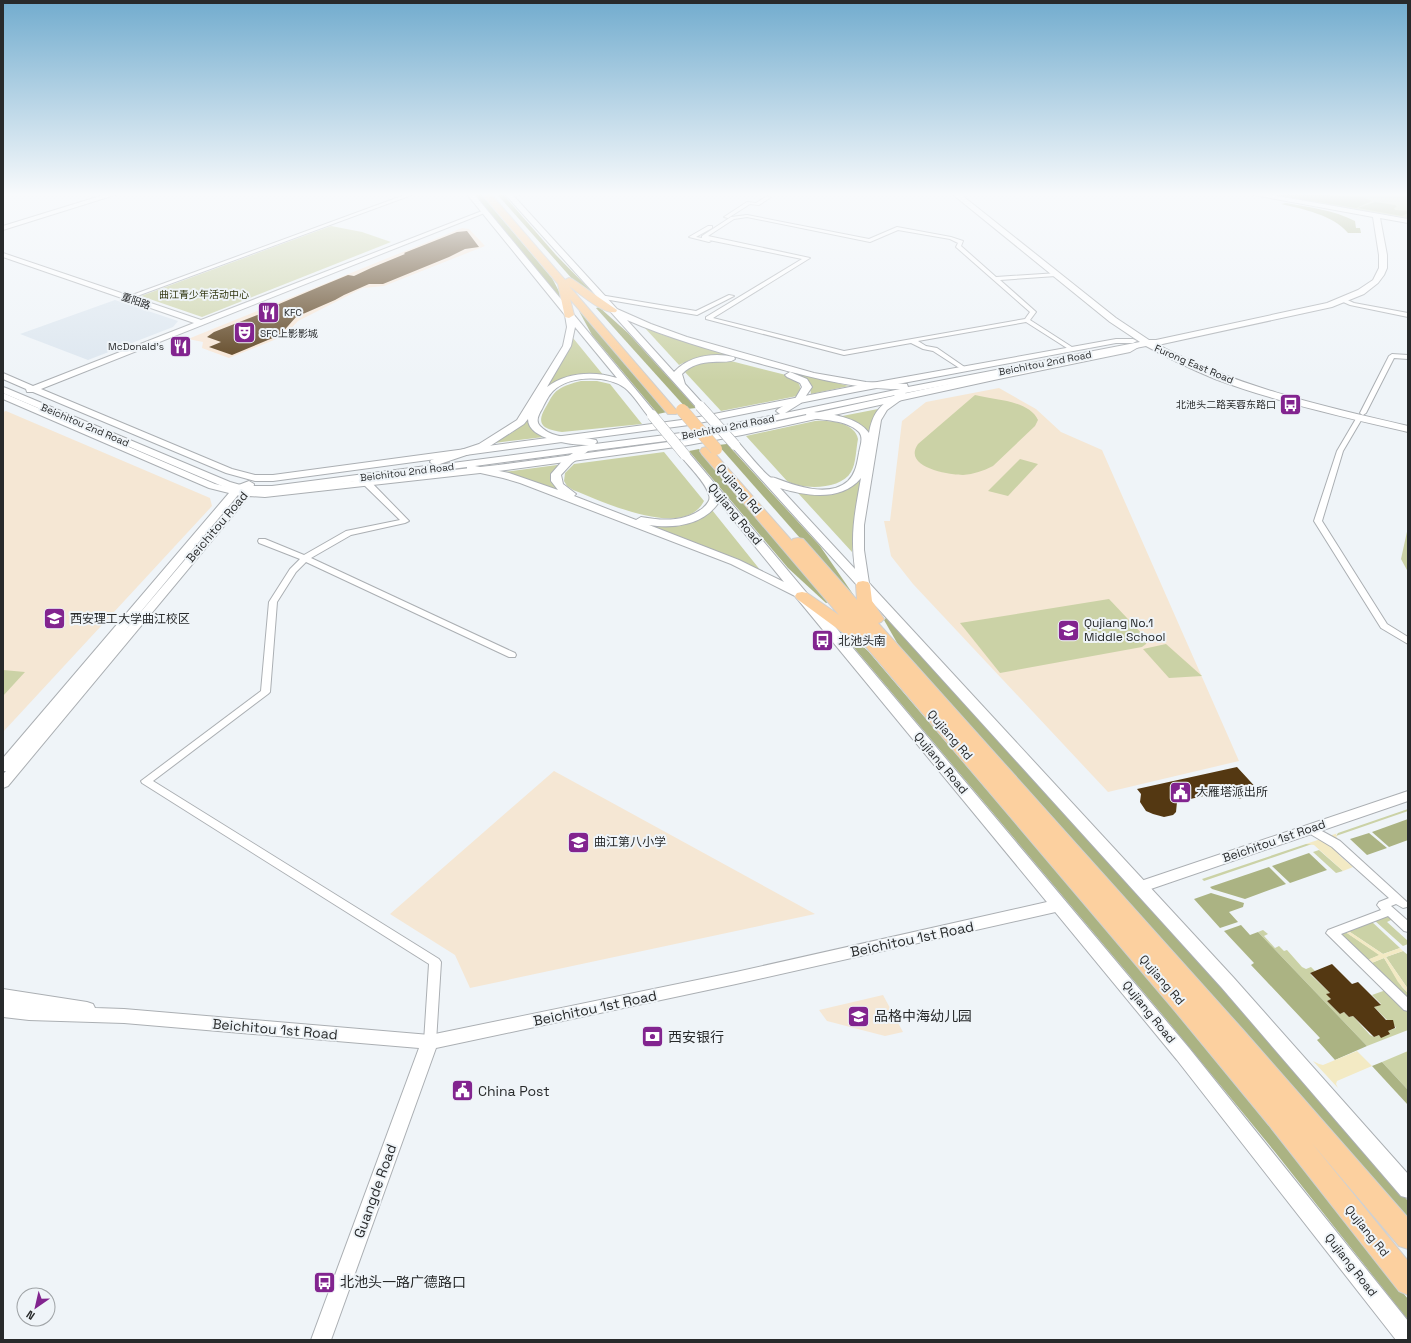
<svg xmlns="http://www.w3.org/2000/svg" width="1411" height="1343" viewBox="0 0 1411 1343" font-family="'Space Grotesk','Noto Sans SC',sans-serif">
	<rect width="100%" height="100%" fill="#eff4f8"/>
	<path fill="#f8e6d5" d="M462 228 469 229 485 246 384 286 363 288 298 321 284 336 229 358 202 348 203 342 188 339Z"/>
	<path fill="#dce6ef" d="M115 300 178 321 173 327 88 360 20 334Z"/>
	<g fill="#f5e7d4">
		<path d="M999 388 1036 409 1061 432 1102 450 1239 761 1108 792 913 584 891 556 884 521H890L902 421 926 402Z"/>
		<path d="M6 411 210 498 212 506 3 732V412Z"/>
		<path d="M554 771 815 914 470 988 455 955 390 914Z"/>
		<path d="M883 995 903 1032 885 1036 827 1021 819 1010Z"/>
	</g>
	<g fill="#cbd2a6">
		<path d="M1259 193H1408V218Z"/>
		<path d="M331 226 362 232 391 242 202 317 141 296Z"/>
		<path d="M644 327 666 336 736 357C716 355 697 355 679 365Z"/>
		<path d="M573 338 604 376H594L548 386Z"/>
		<path d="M727 360 790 376C798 381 804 387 797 396L721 411 684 371 702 361Z"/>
		<path d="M796 373 849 386 811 394 809 382Z"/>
		<path d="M581 381H597L610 384 642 424 562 432C542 429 535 424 547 405 550 400 553 393 558 390 565 385 573 383 581 381Z"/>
		<path d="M975 395C994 400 1029 400 1038 420L1035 426 993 466C983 471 974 474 963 475 948 475 902 467 918 444Z"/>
		<path d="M878 409 875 416 870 435 837 417Z"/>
		<path d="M528 418 544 437 494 443 513 432Z"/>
		<path d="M815 421C828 420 855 422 858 439 856 449 856 464 851 472 841 490 802 490 787 481L746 436Z"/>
		<path d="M664 452 704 501C684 541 602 501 573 490L567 486 564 481 565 473 574 464Z"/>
		<path d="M1020 459 1038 464 1008 496 988 491Z"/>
		<path d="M559 465 562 492 504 472 557 465Z"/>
		<path d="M862 478 852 552 798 493C820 495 845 492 862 478Z"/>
		<path d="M712 510 761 571 646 525 707 514Z"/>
		<path d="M1408 527V572L1401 559Z"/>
		<path d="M1109 599 1145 637 1147 640 1146 644 1142 647 1000 673 960 623Z"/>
		<path d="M1166 644 1202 676 1169 678 1143 649Z"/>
		<path d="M3 670 25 672 3 696Z"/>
		<path d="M1408 809V811L1336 836 1338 833Z"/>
		<path d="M1306 844H1312L1204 881 1202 879Z"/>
		<path d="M1319 850 1343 871 1336 873 1313 852Z"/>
		<path d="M1387 915 1393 919 1387 922 1408 941V944L1403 946 1374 920Z"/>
		<path d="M1371 921 1400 948 1383 954 1347 930Z"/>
		<path d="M1263 930 1268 934 1264 936 1275 948 1279 946 1284 951 1287 950 1302 967 1306 969 1311 967 1315 971 1310 973 1312 976 1330 993 1327 994 1331 999 1327 1001 1340 1014 1344 1012 1349 1017 1353 1016 1370 1035 1374 1037 1379 1035 1381 1037 1388 1031 1396 1028 1391 1020H1387L1374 1007 1381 1004 1372 995 1386 990 1408 1011V1030L1367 1046 1258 932Z"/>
		<path d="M1344 931 1380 955 1365 961 1337 934Z"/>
		<path d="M1403 951 1408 955V989L1386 957Z"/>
		<path d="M1384 958 1402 987 1408 993V1002L1369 964Z"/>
		<path d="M1408 1051V1090L1382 1062Z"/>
	</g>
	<g fill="#abb383">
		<path d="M472 193H480L552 278 563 299H561Z"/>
		<path d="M496 193H502L556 255 596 296 574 281Z"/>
		<path d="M1281 193 1362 197 1372 201 1356 208 1281 196Z"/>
		<path d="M1375 202 1395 205 1397 207 1394 208 1395 210 1408 211V213L1402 216 1358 208Z"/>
		<path d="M1286 203C1309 207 1333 210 1355 221L1356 228H1360L1361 233H1348C1333 215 1303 209 1281 204Z"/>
		<path d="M599 307 628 333 696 408 687 409 596 308Z"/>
		<path d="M581 310 667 412 658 414 592 335 579 311Z"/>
		<path d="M727 444 820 546 855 597H852L718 445Z"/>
		<path d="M699 449 829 602 826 603 788 568 689 451Z"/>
		<path d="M886 618 1241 1007 1408 1201V1224L900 648 884 620Z"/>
		<path d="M840 630H845L868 651 1185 1021 1408 1299V1320L1275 1152 1166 1019 840 631Z"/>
		<path d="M1408 819V840L1389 847 1372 832Z"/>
		<path d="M1369 833 1387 848 1367 855 1350 839Z"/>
		<path d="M1309 853 1327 870 1290 883 1272 866Z"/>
		<path d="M1269 867 1286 884 1245 899 1212 889 1210 887Z"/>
		<path d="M1211 893 1244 903 1243 907 1229 912 1238 922 1220 928 1194 899Z"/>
		<path d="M1241 925 1250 935 1258 932 1367 1046 1335 1060 1317 1040 1320 1038 1251 965 1254 963 1224 931Z"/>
		<path d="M1382 1062 1408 1090V1105L1372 1066Z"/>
	</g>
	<g fill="#f3eac4">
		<path d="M1338 833 1336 834 1337 838 1365 863 1354 867 1341 854 1339 855 1353 867 1343 871 1314 845 1306 844Z"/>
		<path d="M1347 930 1383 954 1400 948 1403 951 1386 957 1408 989V993L1398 982 1384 958 1369 964 1365 961 1379 955 1344 931Z"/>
		<path d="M1357 1051 1372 1066 1337 1081 1336 1084 1338 1088 1313 1061 1319 1064 1323 1065Z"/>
	</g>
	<g fill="#543812">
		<path d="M467 231 479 247 465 249 449 257 383 284H369L344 295 335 300 296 317 280 335 232 355 209 347 221 342 207 337 214 332 260 314 270 309 272 307 319 287 348 275 354 276 371 268 405 254 404 253 457 232Z"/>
		<path d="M1237 767 1261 793 1238 799 1230 790 1177 802 1176 812 1173 815 1164 817 1153 814 1146 811 1140 802 1141 794 1137 789Z"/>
		<path d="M1332 964 1352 984 1358 982 1381 1005 1374 1007 1386 1020H1393L1395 1028 1388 1031 1390 1034 1381 1038 1379 1035 1374 1037 1353 1016 1349 1017 1344 1012 1340 1014 1327 1001 1331 999 1326 994 1330 993 1310 973Z"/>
	</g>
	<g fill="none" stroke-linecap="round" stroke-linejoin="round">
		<defs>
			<g id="minor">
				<path d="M410 193H417L129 299 124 298Z"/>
				<path d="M517 193H528L510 197 508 196Z"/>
				<path d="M767 196 771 197 759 205 750 204 728 218 724 217 747 202 756 203Z"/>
				<path d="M747 215 869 239 897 227 951 237 963 241 961 246 996 277 1058 273 1059 274 1056 276 1000 280 1035 311 1036 312 1030 320 1075 349 1070 350 1026 322 918 341 926 346 937 348 966 368V370L964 371 933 351 923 349 911 343 844 355 706 319V317L802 259 709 240 711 241 709 242 689 237 708 226H712V228L696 237 702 238V236L731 217ZM747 217 870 242 898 230 950 239 958 243 956 247 1030 312 1025 319 844 351 713 318 810 258 708 236 734 219Z"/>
				<path d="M600 295 696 311 729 295 734 296 697 315 598 298V296Z"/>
				<path d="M1343 298 1354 303 1408 313V317L1350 305 1341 301V299Z"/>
				<path d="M1392 354 1408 355V359L1394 358 1366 413 1363 415 1361 414 1360 413 1389 356Z"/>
				<path d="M1360 415 1363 417 1343 451 1322 521 1387 624 1408 637V644L1381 628 1314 521 1337 451 1357 417Z"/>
				<path d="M363 480H369L409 521 405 523 351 535 311 558 515 653 516 655 515 657H509L306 562 296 572 277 602 270 692 268 694 153 781 439 959 441 962 436 1042 434 1046 430 1047 426 1046 424 1042 429 964 142 783 141 781 261 691 269 602 290 569 300 559 259 543 258 541 259 539H265L304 555 346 531 400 520 363 484Z"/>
				<path d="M1311 825 1340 841 1408 903 1407 907 1403 908 1396 904 1391 906 1408 921V932L1404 931 1388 916 1341 934 1408 998V1011L1404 1010 1326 933 1328 930 1381 910 1377 905 1379 902 1389 898 1332 847 1307 832 1306 829 1307 826Z"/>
			</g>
			<g id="tertiary">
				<path d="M110 193H121L3 230V226Z"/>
				<path d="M482 211 487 212 41 389 232 469 255 475H273L689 419 855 386 1116 339H1133L1137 341 1133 343H1116L855 392 689 425 273 481H255L226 473 33 392H27L26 389 3 379V373L33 386 194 323 3 257V253L201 320Z"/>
				<path d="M1135 343H1141L1142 345 1130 352 994 380 742 435 683 446 498 471 265 497 249 496 8 786 3 788V774L6 771H3V758L229 493 209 488 3 399V393L215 484 233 488 236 486 249 481 254 484 253 491H265L498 465 683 440 742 429 994 374 1128 348ZM238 495 239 496 123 633Z"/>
				<path d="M1408 791V801L1145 891 1140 893 1135 891 1133 887 1135 883Z"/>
				<path d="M1060 899 1065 901 1067 905 1065 909 1060 911 736 984 436 1048 331 1340H311L419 1048 124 1023 29 1020 3 1017V1003L32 1006 3 1003V989L87 1002 93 1004 95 1008 124 1009 430 1035 736 972Z"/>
			</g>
			<path id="secondary" d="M466 193H473L657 415 652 418 649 417C642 409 633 394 625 388 607 375 570 375 553 391 548 396 545 403 542 409 539 414 535 421 540 426 554 441 578 436 596 440L597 442 595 444 697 431 780 414 776 411 778 409 795 399 802 387 800 383 787 377 785 375 790 372 807 379 812 387 801 403 785 413 900 389C850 389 803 375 754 362 711 350 668 338 627 320L674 372C688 356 714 352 734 357L735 359C728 366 700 355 682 374L685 384 705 406 700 409 697 408 504 193H511L617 309 651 324 687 337 814 373 866 382 907 384 908 387 1140 342 1110 322 951 193H959L1116 318 1149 340H1156L1327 303 1358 290 1373 280 1379 268V255L1373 217 1243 193H1260L1408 219V223L1380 218 1387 255V268L1384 275 1378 283 1364 294 1332 307 1158 345C1237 387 1322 406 1408 426V432C1343 417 1277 402 1215 379 1191 369 1168 358 1146 346L905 393 907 395 905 397 887 410 881 420 864 525V550L869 583 1233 977 1408 1174V1198L1401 1196 1221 987 730 445 731 443H739C745 450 763 472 770 477 771 478 773 477 775 478 796 486 829 498 848 481 856 473 857 463 859 453 860 446 864 438 859 432 846 419 823 421 807 417L806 414 697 437 588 451 572 463 561 475 563 484 576 494 574 496 636 520 641 517C663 521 685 522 703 508 707 504 711 500 709 495 706 482 688 466 680 455L681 453H689L1189 1048 1408 1321V1340H1396L1177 1060 795 596 731 564 520 483 503 478 467 470V467L272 492H243L222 486 3 393V387L6 388 230 482 244 486H272L434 465 430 462 431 460 479 444 517 420 563 346 567 327 565 315ZM575 327 617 378C594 371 567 372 547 387L571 346ZM895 395C879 407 873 412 869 433 858 417 831 414 814 412ZM528 419C528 440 572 445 589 445L437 465 487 448 524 424ZM573 453 564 459 551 474V481L558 490 509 473 475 466ZM861 478C855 512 850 534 855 569L780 488C806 496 841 502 861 478ZM719 502 784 582 739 560 649 525C674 529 704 525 719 502Z"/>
			<g id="trunk">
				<path d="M481 193H490L565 280 569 278 572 279 617 310 616 312C604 315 579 293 569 286L676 410 678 412 676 414H668L570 299 574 315 569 318 565 317 558 284Z"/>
				<path d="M706 447 710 448 792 541 793 539 798 538 803 539 857 600 856 585 858 582 863 581 868 582 870 585 872 601 884 619 881 622 878 623 1243 1030 1408 1218V1249L1399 1246 1311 1142 1408 1261V1295L1399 1291 1269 1125 1171 1006 856 635 851 637 846 635 797 599 795 596 797 593 802 592 807 593 839 615 702 454 700 451 702 448Z"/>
			</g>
		</defs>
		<use href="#minor" stroke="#abafb3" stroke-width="2"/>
		<use href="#tertiary" stroke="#abafb3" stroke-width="2"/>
		<use href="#secondary" stroke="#abafb3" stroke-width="2"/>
		<use href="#trunk" stroke="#d0d0d0" stroke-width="2"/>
		<use href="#minor" fill="#fff" fill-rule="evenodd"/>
		<use href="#tertiary" fill="#fff" fill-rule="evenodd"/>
		<use href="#secondary" fill="#fff" fill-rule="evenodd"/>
		<use href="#trunk" fill="#fcd09f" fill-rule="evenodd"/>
		<defs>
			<g id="secondary-bridge">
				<path d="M700 406 735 445"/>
				<path d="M652 415 685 455"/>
			</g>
			<path id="trunk-bridge" d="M682 410 716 449"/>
		</defs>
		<use href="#secondary-bridge" stroke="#abafb3" stroke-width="11" stroke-linecap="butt"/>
		<use href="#trunk-bridge" stroke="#d0d0d0" stroke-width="13" stroke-linecap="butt"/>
		<use href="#secondary-bridge" stroke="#fff" stroke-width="10"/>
		<use href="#trunk-bridge" stroke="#fcd09f" stroke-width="12"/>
	</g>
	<linearGradient id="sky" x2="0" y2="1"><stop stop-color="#72acce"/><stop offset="0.51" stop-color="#f8fafc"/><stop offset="1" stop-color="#f8fafc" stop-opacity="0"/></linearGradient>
	<rect width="1411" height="381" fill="url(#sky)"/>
	<defs>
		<symbol id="restaurant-square" viewBox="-11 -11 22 22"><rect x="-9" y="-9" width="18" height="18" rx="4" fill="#82248f" stroke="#eff4f8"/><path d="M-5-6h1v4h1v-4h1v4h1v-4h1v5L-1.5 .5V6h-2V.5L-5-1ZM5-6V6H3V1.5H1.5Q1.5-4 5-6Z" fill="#fff"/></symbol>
		<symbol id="theatre-square" viewBox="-11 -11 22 22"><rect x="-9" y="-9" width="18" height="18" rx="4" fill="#82248f" stroke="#eff4f8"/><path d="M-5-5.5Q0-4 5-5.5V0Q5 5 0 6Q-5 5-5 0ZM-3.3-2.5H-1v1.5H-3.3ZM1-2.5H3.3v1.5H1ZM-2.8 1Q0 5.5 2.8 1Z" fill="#fff"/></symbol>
		<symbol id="bus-square" viewBox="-11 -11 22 22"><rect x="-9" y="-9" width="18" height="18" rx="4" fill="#82248f" stroke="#eff4f8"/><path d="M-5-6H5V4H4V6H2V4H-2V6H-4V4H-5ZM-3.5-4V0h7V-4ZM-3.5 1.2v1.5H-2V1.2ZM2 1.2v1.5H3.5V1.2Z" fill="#fff"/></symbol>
		<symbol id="university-square" viewBox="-11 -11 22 22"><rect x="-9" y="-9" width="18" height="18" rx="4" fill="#82248f" stroke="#eff4f8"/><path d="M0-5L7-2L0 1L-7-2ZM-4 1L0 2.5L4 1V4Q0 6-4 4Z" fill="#fff"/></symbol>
		<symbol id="school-square" viewBox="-11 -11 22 22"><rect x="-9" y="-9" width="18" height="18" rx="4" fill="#82248f" stroke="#eff4f8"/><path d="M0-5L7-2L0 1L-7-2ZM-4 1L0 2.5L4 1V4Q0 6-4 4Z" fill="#fff"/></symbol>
		<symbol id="civic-square" viewBox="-11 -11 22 22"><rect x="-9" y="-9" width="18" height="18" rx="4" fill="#82248f" stroke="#eff4f8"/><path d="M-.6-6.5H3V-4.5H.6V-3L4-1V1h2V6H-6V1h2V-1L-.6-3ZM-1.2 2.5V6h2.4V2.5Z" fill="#fff"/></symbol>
		<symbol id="bank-square" viewBox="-11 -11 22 22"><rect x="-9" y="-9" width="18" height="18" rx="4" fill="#82248f" stroke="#eff4f8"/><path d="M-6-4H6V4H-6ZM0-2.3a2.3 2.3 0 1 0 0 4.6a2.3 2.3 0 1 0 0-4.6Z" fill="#fff"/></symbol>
	</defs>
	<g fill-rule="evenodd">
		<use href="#restaurant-square" x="256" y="300" width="25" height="25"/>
		<use href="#theatre-square" x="232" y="320" width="25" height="25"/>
		<use href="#restaurant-square" x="168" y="334" width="25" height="25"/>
		<use href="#bus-square" x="1278" y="392" width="25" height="25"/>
		<use href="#university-square" x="42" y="606" width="25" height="25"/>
		<use href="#school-square" x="1056" y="618" width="25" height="25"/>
		<use href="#bus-square" x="810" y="628" width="25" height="25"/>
		<use href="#civic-square" x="1168" y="780" width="25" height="25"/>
		<use href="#school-square" x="566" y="830" width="25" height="25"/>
		<use href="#school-square" x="846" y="1004" width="25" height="25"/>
		<use href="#bank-square" x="640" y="1024" width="25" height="25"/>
		<use href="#civic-square" x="450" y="1078" width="25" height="25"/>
		<use href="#bus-square" x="312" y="1270" width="25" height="25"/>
	</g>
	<g text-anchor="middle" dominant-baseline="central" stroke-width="4" stroke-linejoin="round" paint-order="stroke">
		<g font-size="10" fill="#313610" stroke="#eff4f8">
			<text x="204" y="294">曲江青少年活动中心</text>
		</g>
		<g font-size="10" fill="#282a2b" stroke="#eff4f8">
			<text transform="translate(136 301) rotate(19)">重阳路</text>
			<text transform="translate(1045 363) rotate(-11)">Beichitou 2nd Road</text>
			<text transform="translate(1194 364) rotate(23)">Furong East Road</text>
			<text transform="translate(85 425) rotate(23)">Beichitou 2nd Road</text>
			<text transform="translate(728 427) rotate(-11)">Beichitou 2nd Road</text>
			<text transform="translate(407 472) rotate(-7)">Beichitou 2nd Road</text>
		</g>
		<g font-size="10" fill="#282a2b" stroke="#eff4f8" text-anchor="start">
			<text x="284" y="312">KFC</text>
			<text x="260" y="333">SFC上影影城</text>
			<text x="164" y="346" text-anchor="end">McDonald's</text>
			<text x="1276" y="404" text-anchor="end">北池头二路芙蓉东路口</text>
		</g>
		<g font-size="12" fill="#282a2b" stroke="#eff4f8">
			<text transform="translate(739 489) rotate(49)">Qujiang Rd</text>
			<text transform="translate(735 514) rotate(50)">Qujiang Road</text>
			<text transform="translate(217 527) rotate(-50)">Beichitou Road</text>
			<text transform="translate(950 735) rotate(49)">Qujiang Rd</text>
			<text transform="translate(941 763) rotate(50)">Qujiang Road</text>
			<text transform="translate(1274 841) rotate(-19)">Beichitou 1st Road</text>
			<text transform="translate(1162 980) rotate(49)">Qujiang Rd</text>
			<text transform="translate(1149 1012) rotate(51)">Qujiang Road</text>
			<text transform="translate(1367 1231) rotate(51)">Qujiang Rd</text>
			<text transform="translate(1351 1265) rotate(52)">Qujiang Road</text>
		</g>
		<g font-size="12" fill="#282a2b" stroke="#eff4f8" text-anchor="start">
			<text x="70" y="619">西安理工大学曲江校区</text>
			<text x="1084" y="623">Qujiang No.1<tspan x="1084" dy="14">Middle School</tspan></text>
			<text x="838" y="641">北池头南</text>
			<text x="1196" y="792">大雁塔派出所</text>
			<text x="594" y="842">曲江第八小学</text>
		</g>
		<g font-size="14" fill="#282a2b" stroke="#eff4f8">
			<text transform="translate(912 939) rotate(-12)">Beichitou 1st Road</text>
			<text transform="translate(595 1008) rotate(-12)">Beichitou 1st Road</text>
			<text transform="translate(275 1029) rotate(5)">Beichitou 1st Road</text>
			<text transform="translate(375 1191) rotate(-70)">Guangde Road</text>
		</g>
		<g font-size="14" fill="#282a2b" stroke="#eff4f8" text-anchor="start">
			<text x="874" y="1016">品格中海幼儿园</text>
			<text x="668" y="1037">西安银行</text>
			<text x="478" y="1091">China Post</text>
			<text x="340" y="1282">北池头一路广德路口</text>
		</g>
	</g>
	<rect width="1411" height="1343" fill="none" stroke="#282a2b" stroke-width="8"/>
	<g transform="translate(36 1307) rotate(214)"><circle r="19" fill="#eff4f8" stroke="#9fa3a6"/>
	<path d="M0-3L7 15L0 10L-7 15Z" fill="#82248f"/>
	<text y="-6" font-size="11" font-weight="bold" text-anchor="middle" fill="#282a2b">N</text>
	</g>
</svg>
